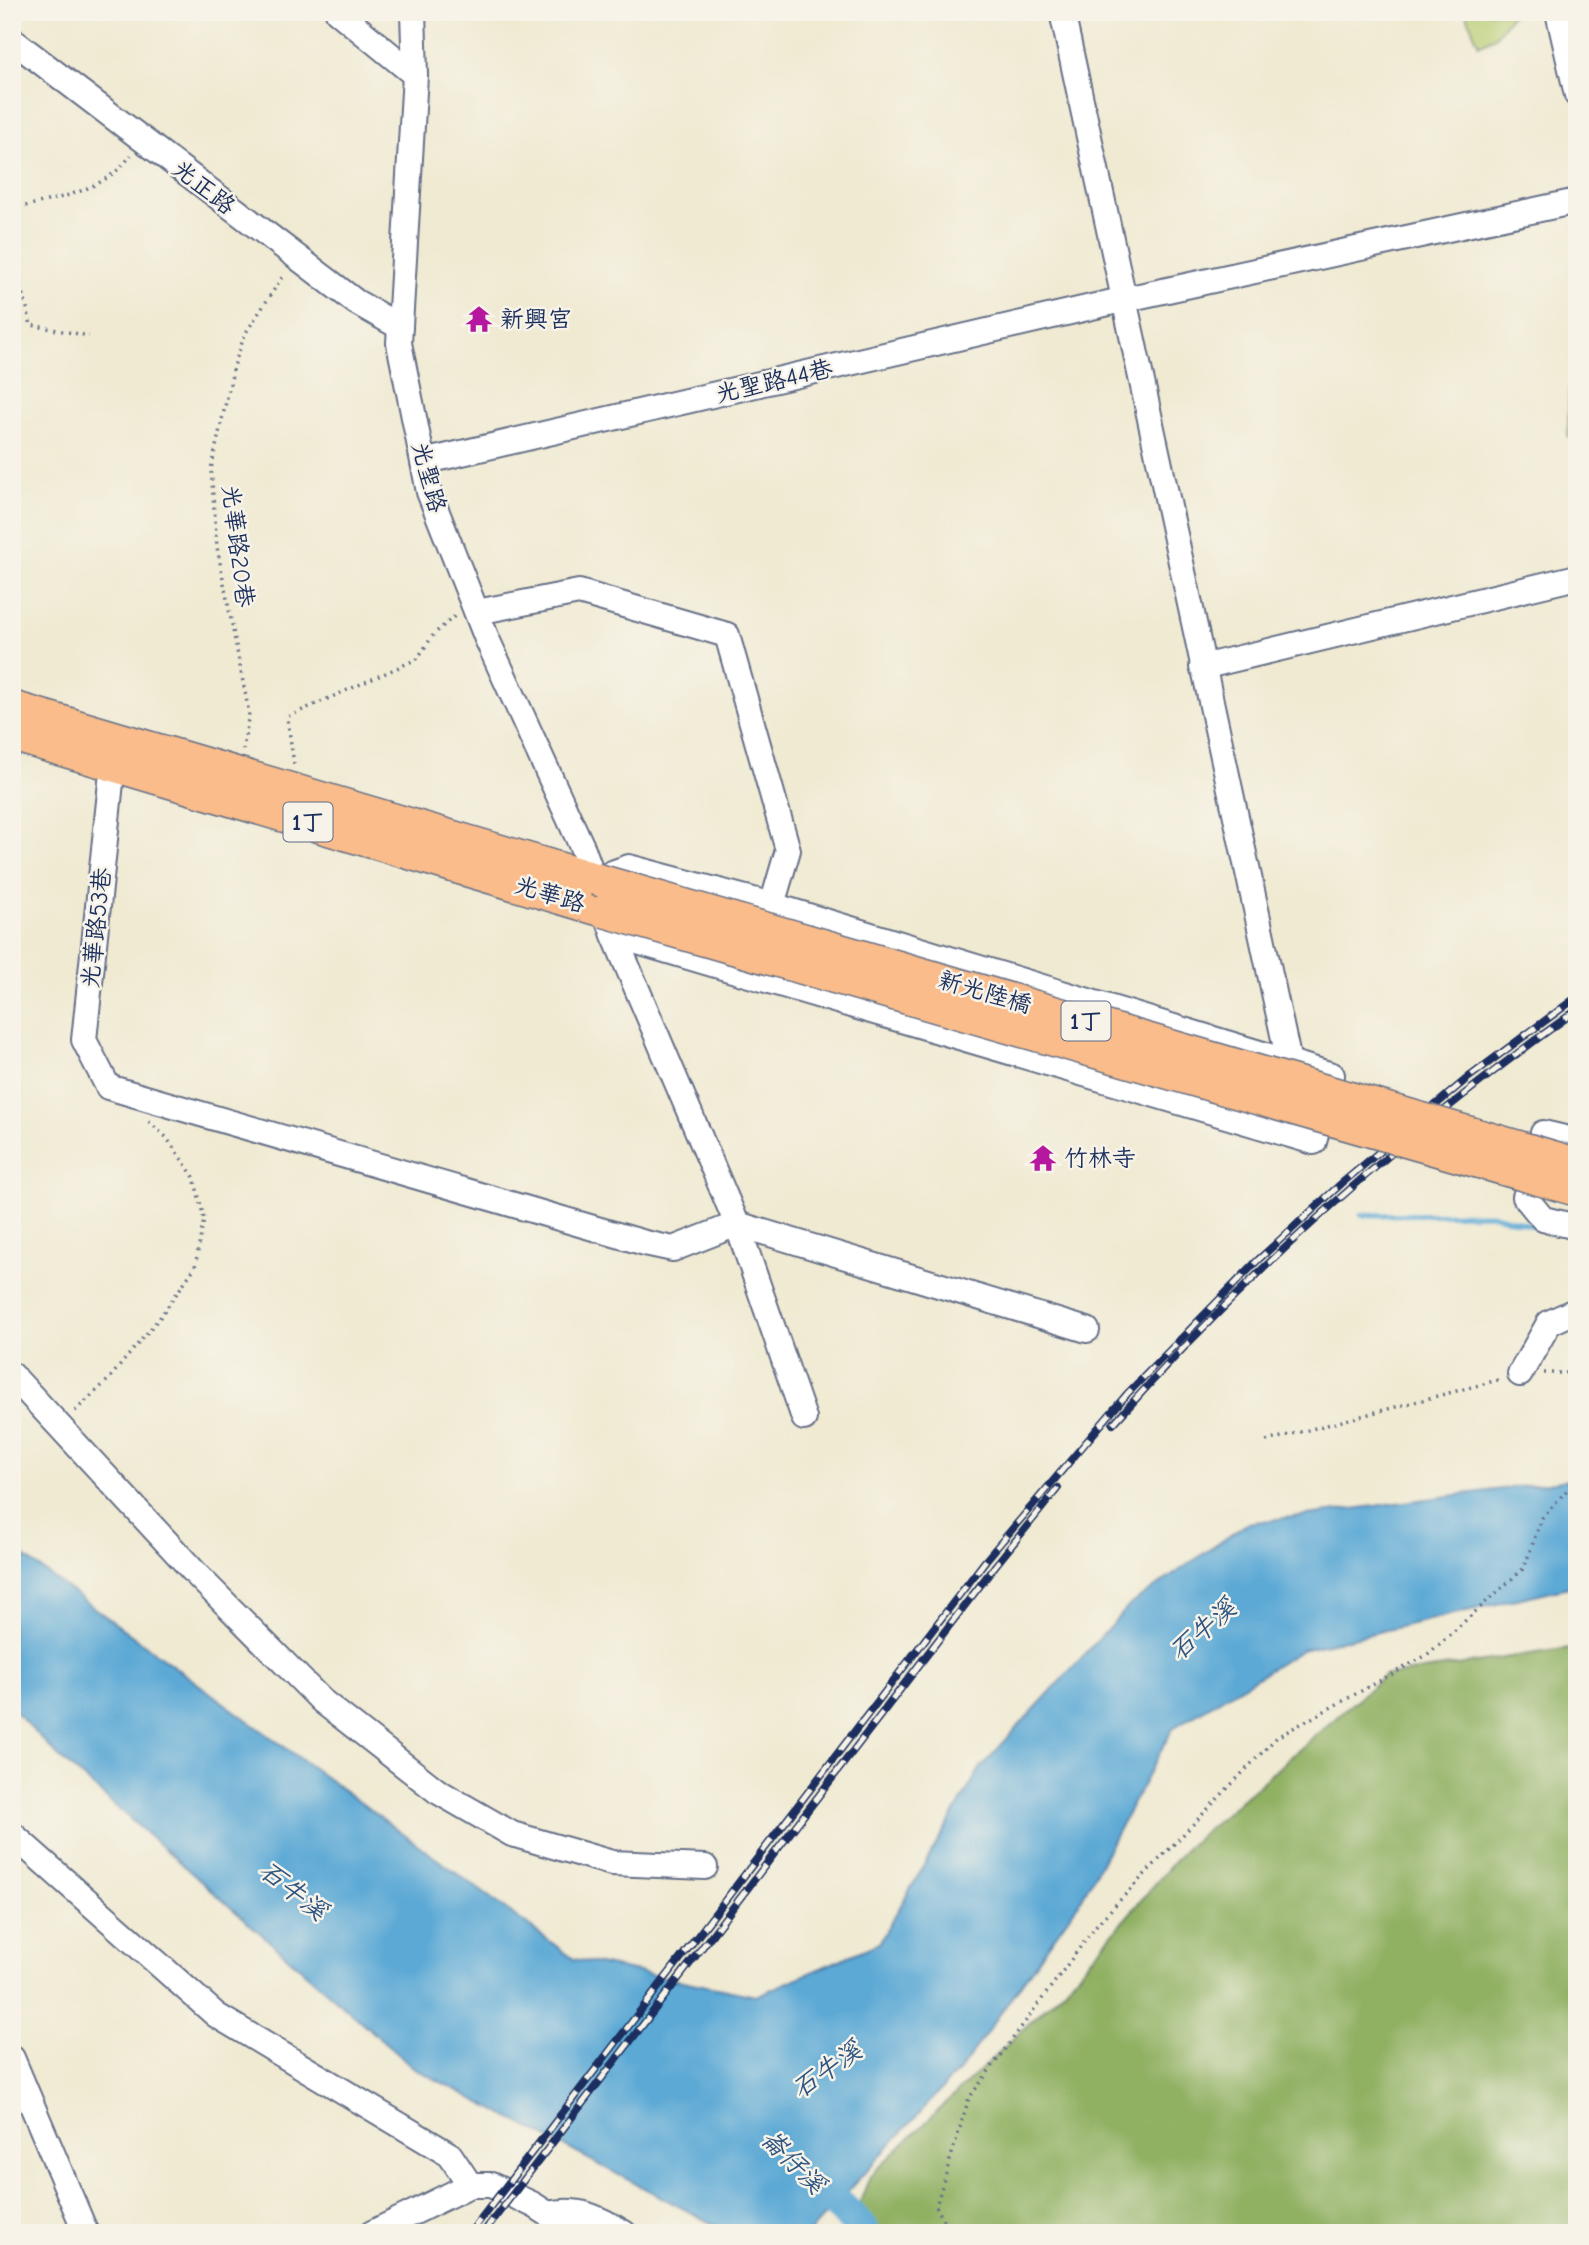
<svg xmlns="http://www.w3.org/2000/svg" width="1589" height="2245" viewBox="0 0 1589 2245" font-family="'Comic Neue','LXGW WenKai TC',sans-serif">
	<rect width="100%" height="100%" fill="#f7f3e8"/>
	<filter id="ink" filterUnits="userSpaceOnUse"><feTurbulence type="fractalNoise" baseFrequency=".0143" numOctaves="2"/><feDisplacementMap in="SourceGraphic" scale="14" xChannelSelector="R" yChannelSelector="G"/><feConvolveMatrix kernelMatrix="1 2 1 2 8 2 1 2 1" color-interpolation-filters="sRGB"/></filter>
	<filter id="wash" filterUnits="userSpaceOnUse"><feTurbulence type="fractalNoise" baseFrequency=".00686" numOctaves="4" result="noise"/><feDisplacementMap in="SourceGraphic" scale="28" xChannelSelector="R" yChannelSelector="G"/><feGaussianBlur stdDeviation="1.57" result="paint"/><feColorMatrix in="noise" values="0 0 0 0 0 0 0 0 0 0 0 0 0 0 0 0 0 1.4 0 .05"/><feComposite in="paint" operator="in"/></filter>
	<g filter="url(#wash)">
		<rect width="100%" height="100%" fill="#f0ead2"/>
		<g fill="#b6cc70" stroke="#687e67" stroke-width="2">
			<path d="M1465 12H1514L1495 37 1479 45Z"/>
			<path d="M1577 348V440L1568 436 1569 390Z"/>
		</g>
		<path fill="#90b062" stroke="#567060" stroke-width="2" d="M1577 1647V2233H848L870 2176 1065 1989 1185 1849 1384 1676Z"/>
		<path fill="#5ba9d5" stroke="#3b6c9a" stroke-width="2" d="M1577 1479V1585L1302 1650 1173 1728 1082 1898 963 2066 809 2233H730L414 2068 56 1754 12 1708V1542L26 1558 574 1959 756 1996 879 1943 981 1767 1131 1604 1248 1523Z"/>
		<g fill="none" stroke-linecap="round" stroke-linejoin="round">
			<path stroke="#5ba9d5" stroke-width="5" d="M1361 1215 1491 1214 1538 1227"/>
			<path stroke="#5ba9d5" stroke-width="33" d="M805 2172 862 2228 863 2233"/>
		</g>
	</g>
	<g filter="url(#ink)">
		<g fill="none" stroke-linecap="round" stroke-linejoin="round">
			<defs>
				<g id="minor">
					<path d="M338 12 415 75"/>
					<path d="M413 12 415 75 399 343 429 492 487 639 583 849 614 935 737 1224 804 1418"/>
					<path d="M1062 12 1289 1062"/>
					<path d="M1558 12 1577 95"/>
					<path d="M12 40 356 302 400 327"/>
					<path d="M423 462 1126 299 1577 201"/>
					<path d="M477 612 579 592 727 635 788 850 772 905 629 867 595 879"/>
					<path d="M1202 667 1577 577"/>
					<path d="M113 763 84 1040 108 1087 645 1243 673 1249 737 1224 1087 1330"/>
					<path d="M614 935 1314 1142 1332 1075 772 905"/>
					<path d="M1577 1141 1543 1133 1525 1197 1543 1219 1577 1227"/>
					<path d="M1520 1374 1549 1323 1577 1310"/>
					<path d="M12 1375 198 1576 322 1701 437 1791 512 1834 612 1863 705 1867"/>
					<path d="M12 1834 216 2015 450 2155 470 2185"/>
					<path d="M12 2058 86 2233"/>
					<path d="M548 2214C578 2207 598 2217 624 2233"/>
					<path d="M372 2233 470 2185H491L534 2205 578 2233"/>
				</g>
				<g id="major">
					<path d="M12 707 595 879"/>
					<path d="M12 735 604 911"/>
				</g>
			</defs>
			<use href="#minor" stroke="#667087" stroke-width="28"/>
			<use href="#major" stroke="#667087" stroke-width="35"/>
			<g stroke="#667087" stroke-width="3.5" stroke-dasharray="2 5" stroke-linecap="butt">
				<path d="M12 209C54 199 105 192 131 155"/>
				<path d="M12 246 31 325 89 336"/>
				<path d="M243 750 249 713 217 547 211 469 234 366 245 334 285 273"/>
				<path d="M294 764 287 717 417 659 434 634 457 614"/>
				<path d="M1544 1373H1577"/>
				<path d="M75 1411 108 1380 161 1316 195 1267 204 1219 194 1177 166 1137 148 1121"/>
				<path d="M1266 1441 1502 1379"/>
				<path d="M950 2233 936 2206 969 2098 1098 1923 1277 1737 1427 1655 1524 1568 1542 1518 1577 1479"/>
			</g>
			<use href="#minor" stroke="#fff" stroke-width="24"/>
			<use href="#major" stroke="#f9bc8a" stroke-width="32"/>
			<defs>
				<g id="rail">
					<path d="M1113 1424C1251 1269 1408 1130 1577 1010"/>
					<path d="M470 2233 986 1560 1127 1394 1258 1260 1342 1183 1469 1077 1577 997"/>
					<path d="M483 2233 995 1566 1058 1488"/>
				</g>
			</defs>
			<use href="#rail" stroke="#1b2f5e" stroke-width="8"/>
			<use href="#rail" stroke="#f7f3e8" stroke-width="5" stroke-dasharray="16" stroke-linecap="butt"/>
			<defs>
				<g id="major-bridge">
					<path d="M595 879 1577 1164"/>
					<path d="M604 911 1577 1190"/>
				</g>
			</defs>
			<use href="#major-bridge" stroke="#667087" stroke-width="35" stroke-linecap="butt"/>
			<use href="#major-bridge" stroke="#f9bc8a" stroke-width="32"/>
		</g>
	</g>
	<defs>
		<symbol id="temple-bare" viewBox="-9 -9 18 18"><path d="M0-6L5-2H3V0L6.5 2.5H4V6H1.5V3h-3V6H-4V2.5H-6.5L-3 0V-2H-5Z" fill="#b5179e" stroke="#f7f3e8" stroke-width="2.5" paint-order="stroke"/></symbol>
	</defs>
	<g fill-rule="evenodd">
		<use href="#temple-bare" x="460" y="300" width="38" height="38"/>
		<use href="#temple-bare" x="1024" y="1139" width="38" height="38"/>
	</g>
	<g text-anchor="middle" dominant-baseline="central" stroke-width="5" stroke-linejoin="round" paint-order="stroke">
		<g fill="#f7f3e8" stroke="#5d6a87" stroke-width="2">
			<rect x="283.5" y="802.5" width="49" height="39" rx="5"/>
			<rect x="1061.5" y="1001.5" width="49" height="39" rx="5"/>
		</g>
		<g font-size="23" font-weight="bold" fill="#1b2f5e">
			<text x="308" y="822">1丁</text>
			<text x="1086" y="1021">1丁</text>
		</g>
		<g font-size="24" fill="#1b2f5e" stroke="#f7f3e8">
			<text transform="translate(204 187) rotate(38)">光正路</text>
			<text transform="translate(774 381) rotate(-13)">光聖路44巷</text>
			<text transform="translate(429 477) rotate(75)">光聖路</text>
			<text transform="translate(238 546) rotate(83)">光華路20巷</text>
			<text transform="translate(550 894) rotate(17)">光華路</text>
			<text transform="translate(96 928) rotate(-84)">光華路53巷</text>
			<text transform="translate(985 992) rotate(16)">新光陸橋</text>
		</g>
		<g font-size="24" fill="#1b2f5e" stroke="#f7f3e8" text-anchor="start">
			<text x="500" y="319">新興宮</text>
			<text x="1064" y="1158">竹林寺</text>
		</g>
		<g font-size="26" font-style="italic" fill="#2e5482" stroke="#f7f3e8">
			<text transform="translate(1203 1630) rotate(-41)">石牛溪</text>
			<text transform="translate(293 1891) rotate(38)">石牛溪</text>
			<text transform="translate(827 2070) rotate(-35)">石牛溪</text>
			<text transform="translate(793 2162) rotate(45)">崙仔溪</text>
		</g>
	</g>
	<rect width="1589" height="2245" fill="none" stroke="#f7f3e8" stroke-width="42"/>
</svg>
